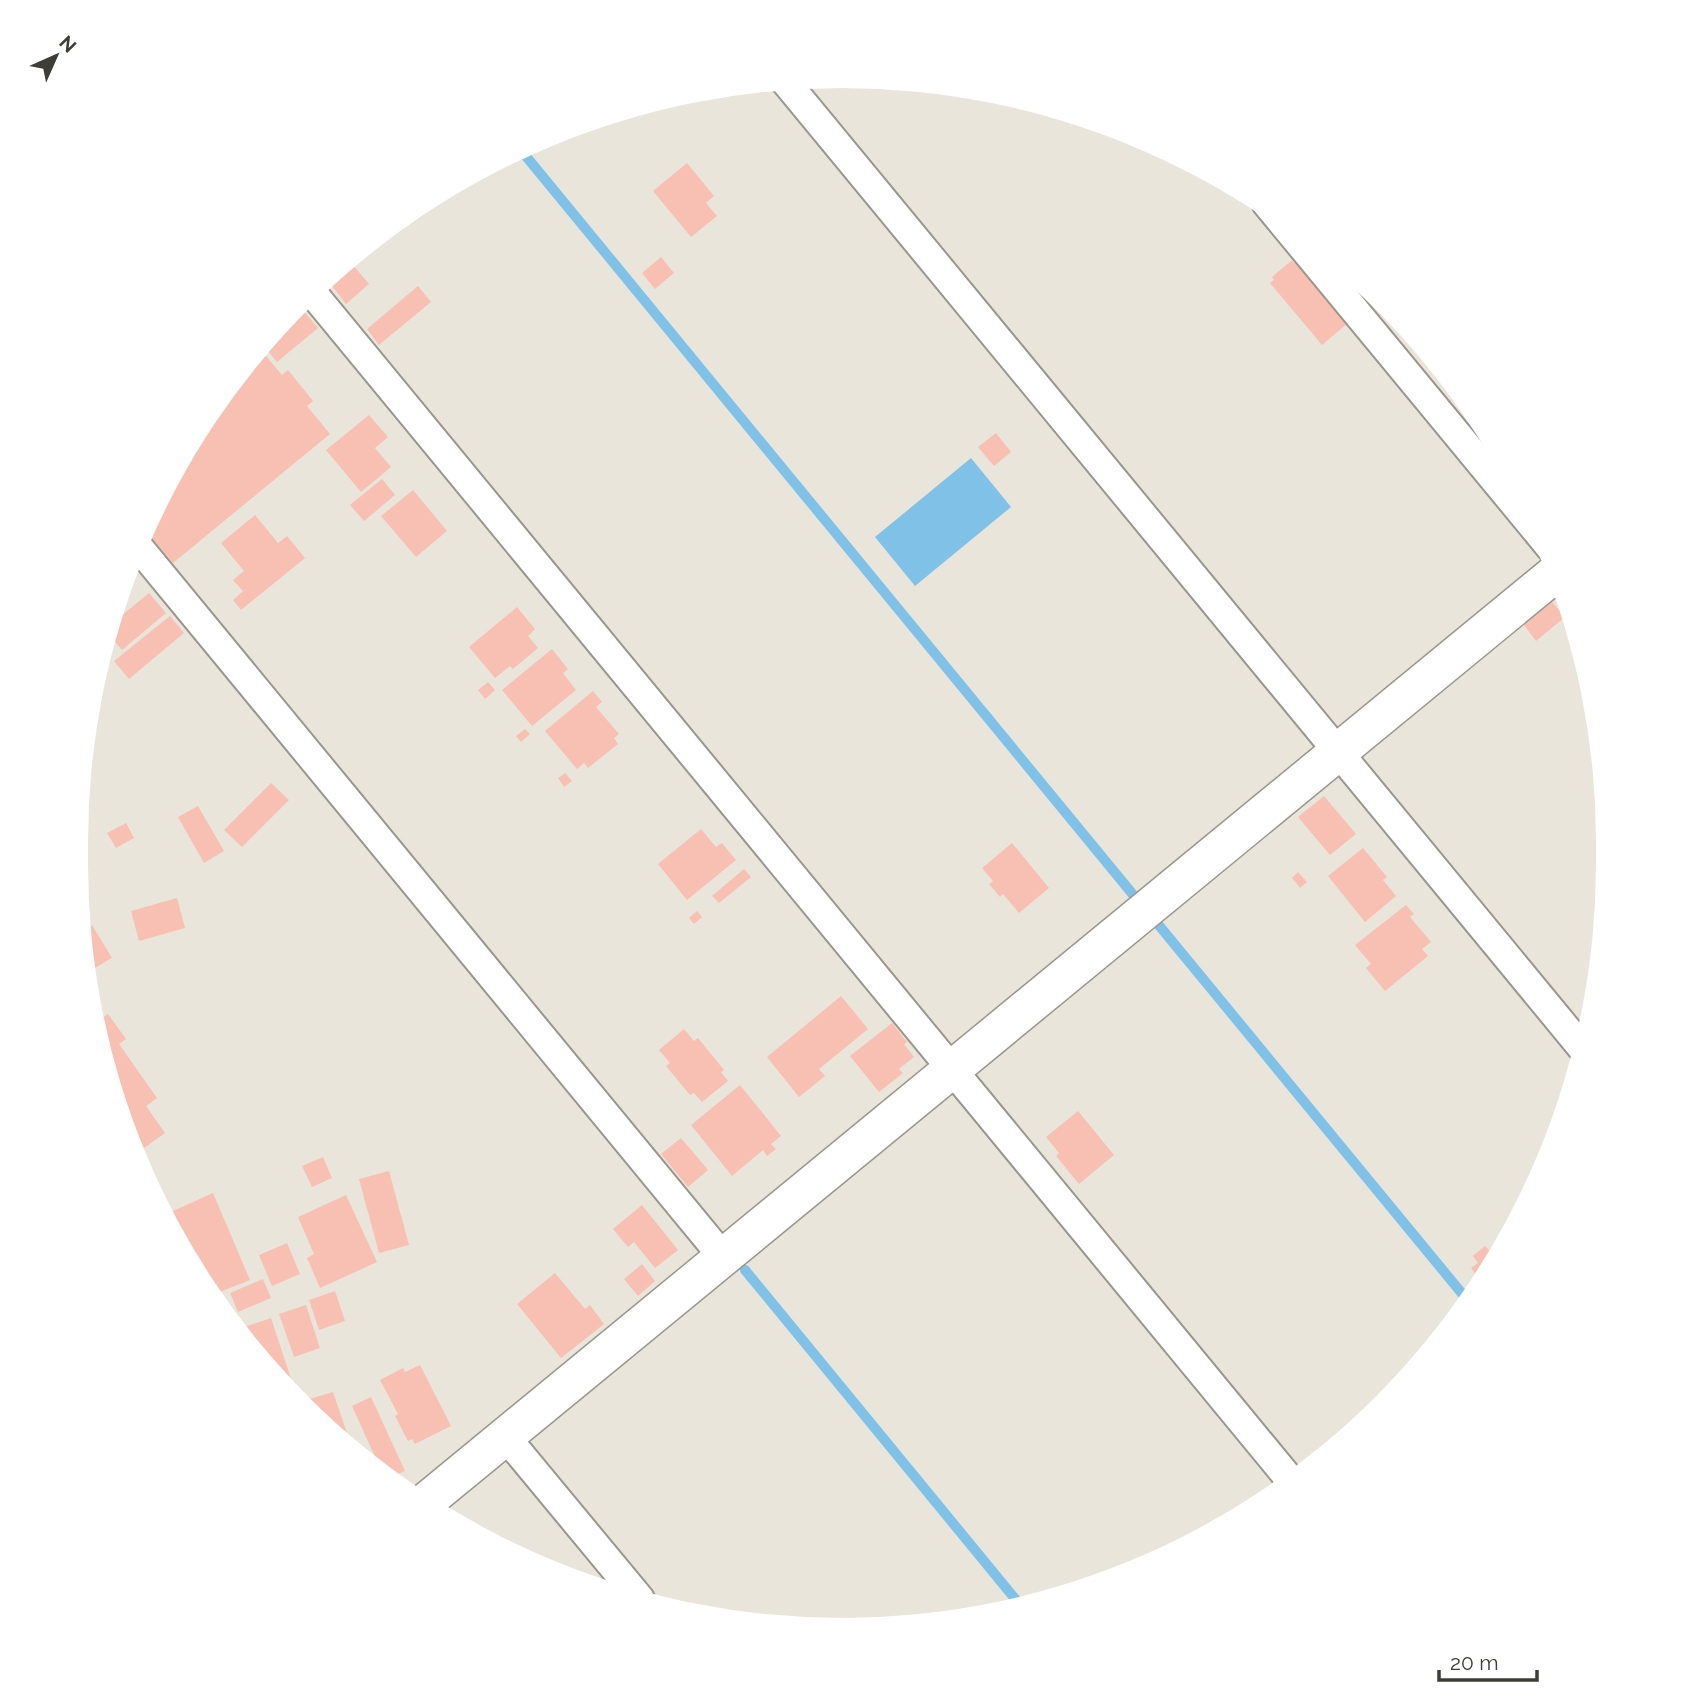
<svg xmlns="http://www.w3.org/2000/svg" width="1684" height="1705" viewBox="0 0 1684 1705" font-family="Raleway,sans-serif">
	<rect width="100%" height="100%" fill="#e9e5da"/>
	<path fill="#80c2e7" d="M971 458 1011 507 915 586 875 537Z"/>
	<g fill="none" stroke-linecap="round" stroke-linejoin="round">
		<g stroke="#80c2e7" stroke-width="10">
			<path d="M520 149 1135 897"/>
			<path d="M331 277 425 200"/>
			<path d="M1157 923 1469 1302"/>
			<path d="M745 1270 1021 1606"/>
		</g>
	</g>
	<g fill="#f8c0b2">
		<path d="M687 163 714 196 706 203 717 216 691 237 653 191Z"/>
		<path d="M661 257 674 273 655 289 642 273Z"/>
		<path d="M1292 260 1294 263 1298 260 1349 322 1322 345 1270 283 1274 280 1272 277Z"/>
		<path d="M352 264 369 284 346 304 329 282Z"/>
		<path d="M418 286 431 302 379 345 367 329Z"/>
		<path d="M301 308 318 328 277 362 263 345 276 329Z"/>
		<path d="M260 349 282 375 288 370 313 401 307 406 330 434 173 563 144 529 204 416Z"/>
		<path d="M369 415 388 437 375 448 391 467 361 492 326 450Z"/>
		<path d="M996 433 1011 452 994 466 978 447Z"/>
		<path d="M382 479 395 495 364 521 350 505Z"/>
		<path d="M413 490 447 531 416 557 381 516Z"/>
		<path d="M255 515 278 543 287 536 305 558 241 610 233 600 243 591 233 580 244 571 221 543Z"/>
		<path d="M149 593 166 613 122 650 108 633 110 625Z"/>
		<path d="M1552 602 1565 617 1536 641 1524 625Z"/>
		<path d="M517 607 535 629 528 636 538 648 513 669 510 666 495 678 469 647Z"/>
		<path d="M170 616 184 633 129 679 114 661Z"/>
		<path d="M552 649 568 669 563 673 576 690 532 726 502 690Z"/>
		<path d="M488 682 495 690 485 699 478 690Z"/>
		<path d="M593 691 602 702 596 707 619 734 614 738 618 744 588 768 584 763 577 769 545 731Z"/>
		<path d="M525 729 530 734 521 742 516 736Z"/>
		<path d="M86 743 93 761 84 764Z"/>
		<path d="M565 773 572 781 564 787 558 778Z"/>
		<path d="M271 783 289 800 242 847 224 830Z"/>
		<path d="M1324 796 1356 834 1330 855 1298 817Z"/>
		<path d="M198 806 224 851 204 863 178 817Z"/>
		<path d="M126 823 134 838 116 848 107 833Z"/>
		<path d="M701 829 716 847 722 843 736 860 687 900 658 864Z"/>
		<path d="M1012 843 1049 888 1019 913 1003 894 1000 897 989 884 993 881 982 868Z"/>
		<path d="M1363 848 1387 877 1383 880 1396 896 1365 922 1328 876Z"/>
		<path d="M744 869 751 877 719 903 712 896Z"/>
		<path d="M1298 872 1307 882 1300 888 1292 878Z"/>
		<path d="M177 898 185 928 139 941 131 911Z"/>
		<path d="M79 904 91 924 82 929Z"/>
		<path d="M1406 905 1414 914 1410 917 1431 942 1422 949 1428 956 1385 991 1366 968 1371 964 1355 945Z"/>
		<path d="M697 911 702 917 694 924 689 918Z"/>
		<path d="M92 925 112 958 86 973 82 931Z"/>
		<path d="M841 996 868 1029 819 1069 825 1076 799 1097 767 1057Z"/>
		<path d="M108 1014 126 1039 119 1044 157 1098 146 1106 165 1133 133 1156 93 1024Z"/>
		<path d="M892 1023 907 1042 904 1044 914 1057 899 1069 903 1073 879 1092 850 1056Z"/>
		<path d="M684 1029 694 1041 698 1038 724 1070 721 1072 728 1081 702 1102 694 1093 690 1095 666 1066 670 1063 659 1050Z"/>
		<path d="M740 1085 781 1136 771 1144 776 1149 767 1156 763 1150 732 1176 691 1125Z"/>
		<path d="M1078 1111 1114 1155 1079 1184 1056 1156 1059 1153 1046 1137Z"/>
		<path d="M681 1138 708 1170 688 1187 661 1154Z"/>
		<path d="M323 1157 332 1178 312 1187 302 1166Z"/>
		<path d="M389 1171 409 1245 379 1253 359 1179Z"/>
		<path d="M213 1193 250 1280 210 1296 182 1247 187 1245 173 1211Z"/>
		<path d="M346 1195 377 1262 320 1288 307 1258 314 1254 298 1217Z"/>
		<path d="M642 1205 678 1250 655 1268 634 1242 628 1247 613 1229Z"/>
		<path d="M1506 1240 1497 1256 1483 1283 1471 1268 1478 1263 1473 1256 1485 1246 1491 1252Z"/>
		<path d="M287 1243 300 1274 272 1286 259 1255Z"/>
		<path d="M642 1264 655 1281 638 1296 624 1279Z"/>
		<path d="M555 1273 585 1309 590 1305 604 1324 561 1358 517 1304Z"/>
		<path d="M263 1279 271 1298 238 1312 230 1293Z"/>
		<path d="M335 1291 345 1321 319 1330 309 1300Z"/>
		<path d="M306 1305 320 1348 294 1357 279 1314Z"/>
		<path d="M271 1318 292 1382 284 1385 238 1329Z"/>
		<path d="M420 1365 451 1426 415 1444 412 1439 408 1441 395 1416 398 1414 380 1380 403 1368 405 1372Z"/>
		<path d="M333 1392 348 1436 340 1438 305 1410 303 1401Z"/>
		<path d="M371 1397 405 1471 389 1478 382 1472 352 1406Z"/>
	</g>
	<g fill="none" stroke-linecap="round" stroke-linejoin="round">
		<defs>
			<g id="minor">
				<path d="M785 81 1583 1049"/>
				<path d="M1267 204 1550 547"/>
				<path d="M311 291 1291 1481"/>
				<path d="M136 544 723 1257"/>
				<path d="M505 1436 640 1599"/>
			</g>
			<path id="tertiary" d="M423 1504 1557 572"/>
		</defs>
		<use href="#minor" stroke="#9a968c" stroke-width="32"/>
		<use href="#tertiary" stroke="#9a968c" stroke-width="40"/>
		<use href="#minor" stroke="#fff" stroke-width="28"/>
		<use href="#tertiary" stroke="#fff" stroke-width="37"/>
	</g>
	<path d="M0 0H1684V1705H0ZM842 88H842A754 754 0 0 1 1596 842V864A754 754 0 0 1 842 1618H842A754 754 0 0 1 88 864V842A754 754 0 0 1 842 88Z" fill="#fff" fill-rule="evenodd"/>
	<g transform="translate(56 56) rotate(45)" stroke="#ffffff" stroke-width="5" paint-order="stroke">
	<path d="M0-5L12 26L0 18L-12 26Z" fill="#3e3d38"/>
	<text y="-10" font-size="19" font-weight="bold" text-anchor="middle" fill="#3e3d38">N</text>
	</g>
	<path d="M1439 1670v10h98v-10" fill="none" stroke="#3e3d38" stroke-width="3.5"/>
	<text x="1450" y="1670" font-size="21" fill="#3e3d38" stroke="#ffffff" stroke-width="5" paint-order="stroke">20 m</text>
</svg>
